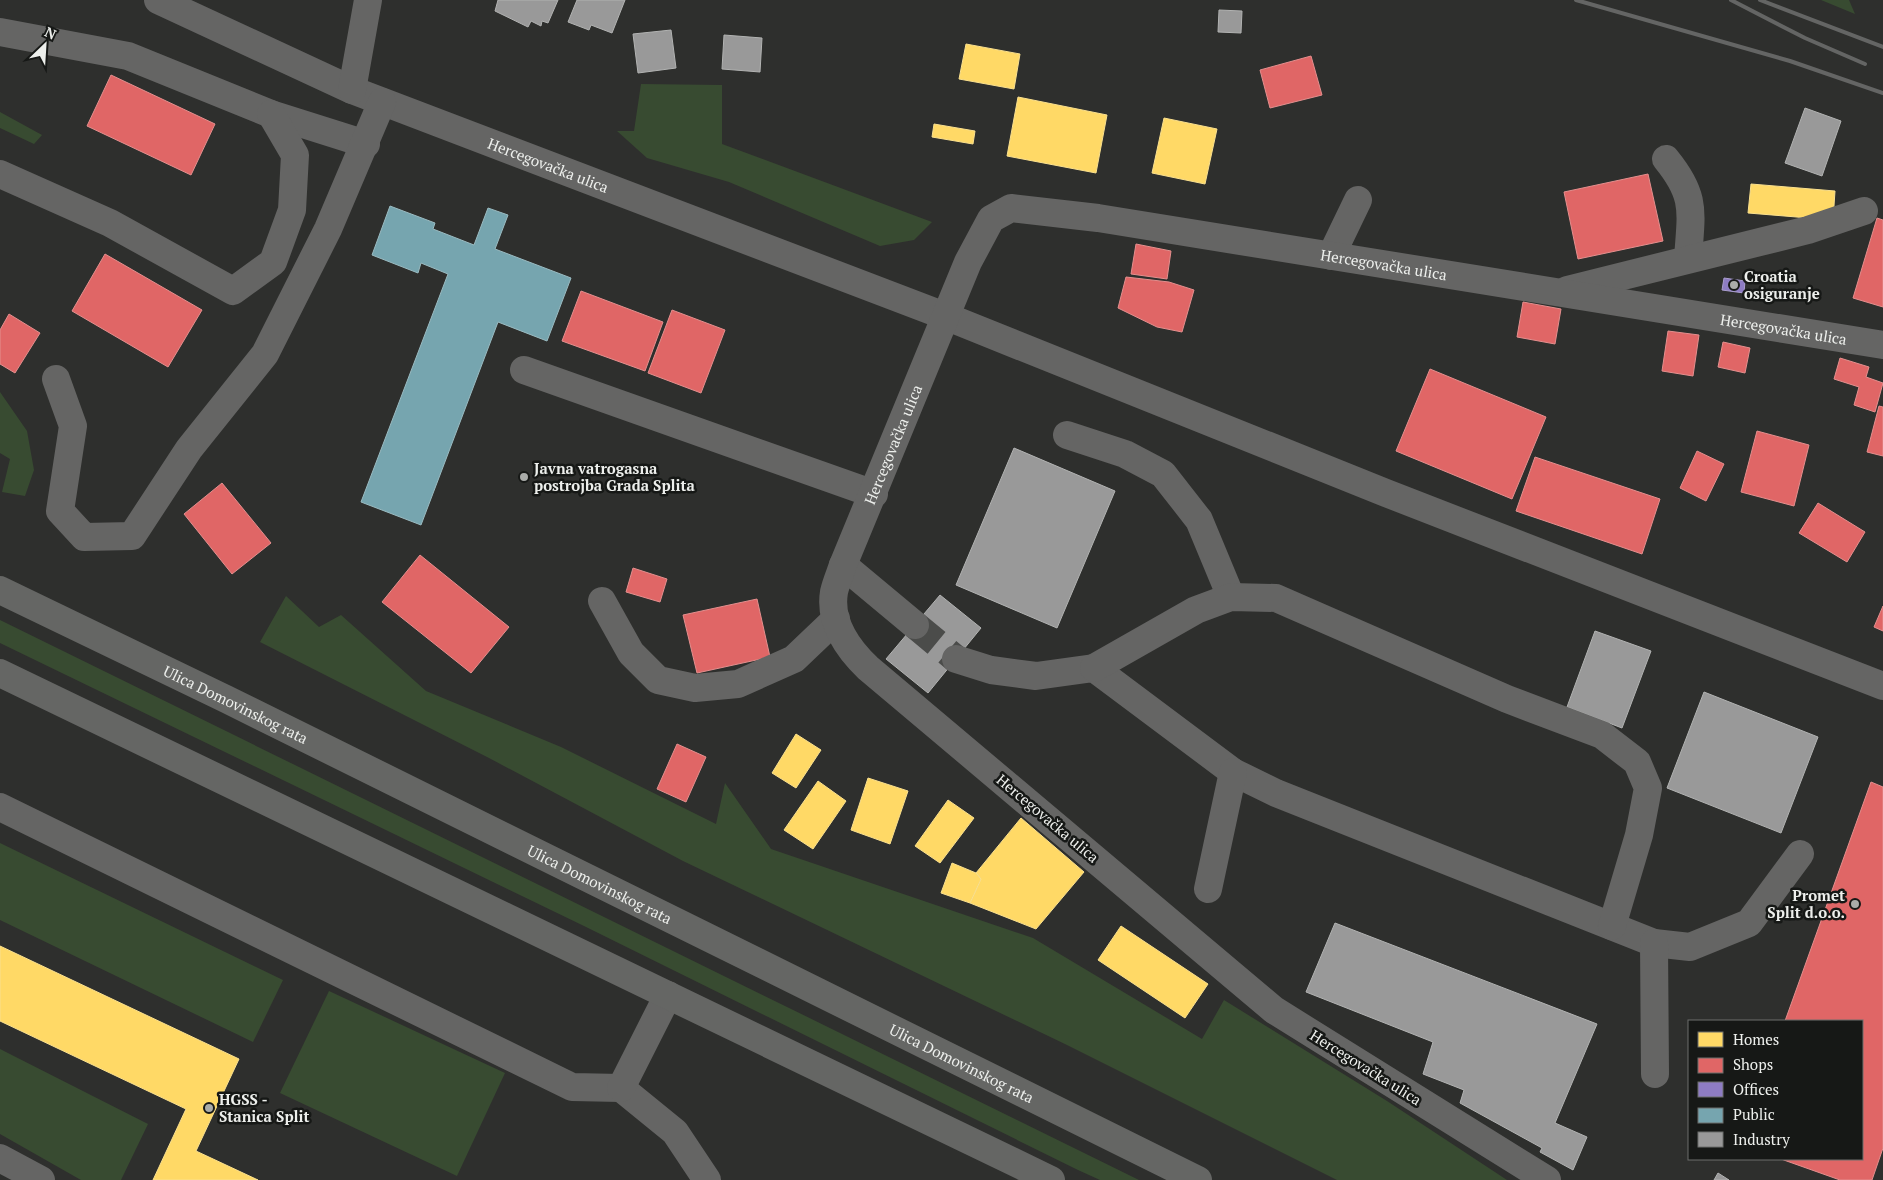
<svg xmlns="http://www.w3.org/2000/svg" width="1883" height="1180" viewBox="0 0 1883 1180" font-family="'PT Serif',serif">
	<rect width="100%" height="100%" fill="#2e2f2d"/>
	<g fill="#384b31">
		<path d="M1821 0H1849L1855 14Z"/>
		<path d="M641 84 722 85V144L932 222 914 240 880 246 729 182 647 158 617 131H634Z"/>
		<path d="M0 112 42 135 34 144 0 128Z"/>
		<path d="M0 392 27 431 34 470 25 496 2 492 10 459 0 453Z"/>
		<path d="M286 596 319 627 341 615 426 691 561 747 716 824 725 783 771 849 1033 938 1202 1039 1224 1000 1387 1101 1507 1180H1337L1067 1045 683 861 489 758 260 642Z"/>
		<path d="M0 620 1139 1180H1100L1078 1170 584 926 0 643Z"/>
		<path d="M0 843 283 980 253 1042 0 920Z"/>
		<path d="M329 991 505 1073 457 1176 280 1093Z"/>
		<path d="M0 1049 148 1124 121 1180H81L0 1134Z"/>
	</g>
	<g fill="#ffd966" stroke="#fae08e">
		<path d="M966 44 1020 54 1014 89 959 79Z"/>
		<path d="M1018 97 1107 115 1096 173 1007 156Z"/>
		<path d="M1164 118 1217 129 1205 184 1152 173Z"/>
		<path d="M934 124 975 131 973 144 932 137Z"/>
		<path d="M1751 184 1835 191 1833 220 1748 213Z"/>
		<path d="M796 734 821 750 796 788 772 773Z"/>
		<path d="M868 778 908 791 890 844 851 830Z"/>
		<path d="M818 781 846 801 813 849 784 830Z"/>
		<path d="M948 800 974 818 940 863 915 846Z"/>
		<path d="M1021 818 1084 872 1036 929 970 903 981 879 976 873Z"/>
		<path d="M952 863 976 873 981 879 970 903 941 893Z"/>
		<path d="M1121 926 1208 984 1185 1018 1098 960Z"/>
		<path d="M0 946 239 1059 196 1151 258 1180H153L186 1109 0 1021Z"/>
	</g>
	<g fill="#e06666" stroke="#e48f8e">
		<path d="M1311 56 1322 95 1270 108 1260 70Z"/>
		<path d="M111 75 215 124 191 175 87 126Z"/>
		<path d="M1648 174 1663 241 1578 259 1564 192Z"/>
		<path d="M1877 218 1883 220V307L1853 298Z"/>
		<path d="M1136 244 1171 251 1167 279 1131 274Z"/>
		<path d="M105 254 202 310 168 367 72 311Z"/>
		<path d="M1126 277 1169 282 1194 290 1182 332 1157 327 1118 308Z"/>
		<path d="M581 291 663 322 645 371 562 341Z"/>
		<path d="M1523 302 1561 309 1555 344 1517 337Z"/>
		<path d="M672 310 725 330 701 393 648 373Z"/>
		<path d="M9 314 40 333 15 373 0 364V330Z"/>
		<path d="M1668 331 1699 335 1693 376 1662 371Z"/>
		<path d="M1723 342 1750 348 1745 373 1718 367Z"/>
		<path d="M1840 358 1869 367 1866 377 1883 383 1875 412 1854 405 1859 387 1834 379Z"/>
		<path d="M1430 369 1546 417 1512 499 1396 451Z"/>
		<path d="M1879 406 1883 407V456L1867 452Z"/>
		<path d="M1757 431 1809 445 1794 506 1741 492Z"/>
		<path d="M1697 451 1724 464 1706 501 1680 488Z"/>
		<path d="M1535 457 1660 499 1642 554 1516 511Z"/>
		<path d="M222 483 271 543 232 574 184 514Z"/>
		<path d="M1818 503 1865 532 1847 562 1799 533Z"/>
		<path d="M420 555 509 627 471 673 382 602Z"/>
		<path d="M633 568 667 579 660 602 626 592Z"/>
		<path d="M757 599 770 657 697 673 683 615Z"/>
		<path d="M1883 606V631L1874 627Z"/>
		<path d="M677 744 706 757 686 802 657 789Z"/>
		<path d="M1871 782 1883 787V1148L1872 1180H1840L1781 1159H1862V1021H1785Z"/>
	</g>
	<path fill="#8e7cc3" stroke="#aa9ecf" d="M1724 278 1745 281 1744 293 1722 290Z"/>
	<path fill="#76a5af" stroke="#9abbc1" d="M390 206 435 223 433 229 474 245 488 208 508 215 495 249 571 278 547 341 498 322 421 525 361 502 448 274 421 263 418 273 372 255Z"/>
	<g fill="#999" stroke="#b2b3b2">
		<path d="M498 0H558L548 23 542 21 541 26 531 21 528 27 495 11Z"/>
		<path d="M577 0H625L612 33 591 25 589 30 568 22Z"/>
		<path d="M1219 10 1242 11 1241 33 1218 32Z"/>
		<path d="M671 30 676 68 638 73 633 34Z"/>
		<path d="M724 35 762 38 760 72 722 69Z"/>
		<path d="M1805 108 1841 121 1822 176 1785 163Z"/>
		<path d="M1014 448 1115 491 1057 628 956 585Z"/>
		<path d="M940 595 981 628 928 693 886 659Z"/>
		<path d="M1595 631 1651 651 1622 728 1567 707Z"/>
		<path d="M1704 692 1818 737 1781 833 1667 788Z"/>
		<path d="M1335 923 1597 1024 1555 1123 1587 1137 1573 1170 1540 1152 1542 1148 1460 1103 1464 1090 1423 1074 1433 1042 1306 992Z"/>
		<path d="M1718 1173 1729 1180H1714Z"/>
	</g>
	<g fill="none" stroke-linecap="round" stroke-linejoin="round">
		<path stroke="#4b4c4a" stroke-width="28" stroke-dasharray="28 14" stroke-linecap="butt" d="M915 625 956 659"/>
		<g stroke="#656564" stroke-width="28">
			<path id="s1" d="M158 0 352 90 945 316 1386 493 1883 686"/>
			<path d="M0 32 128 56 271 114 366 144"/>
			<path d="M352 90 368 0"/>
			<path d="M1666 159C1697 197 1691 212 1688 259"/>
			<path d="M0 174 110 223 233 291 273 262 292 210 295 155 271 114"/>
			<path d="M1331 256 1358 200"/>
			<path d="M1567 290 1808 230 1864 211"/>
			<path d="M524 370 874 494"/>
			<path d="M56 379 73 426 60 511 84 537 132 536 189 449 265 354 328 229 382 102"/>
			<path d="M1067 435 1125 454 1163 474 1199 520 1231 597"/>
			<path d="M843 565 915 625"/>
			<path d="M602 601 631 653 658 680 695 688 738 684 794 659 836 619"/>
			<path d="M956 659 991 670 1036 676 1094 668 1233 772 1276 793 1654 943 1690 947 1749 923 1800 854"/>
			<path d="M1094 668 1196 610 1231 597 1276 598 1507 699 1602 735 1637 762 1648 788 1639 835 1612 926"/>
			<path d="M0 807 572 1087 621 1088"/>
			<path d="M1208 889 1233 772"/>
			<path d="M1654 943 1655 1074"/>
			<path d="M621 1088 675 1132 707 1180"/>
			<path d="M621 1088 668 995"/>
			<path d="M0 1158 41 1180"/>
			<path id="s2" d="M1547 1180 1274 1010 868 668C848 649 829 622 834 592 836 583 840 574 843 565L968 262 991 219 1011 208 1098 218 1883 345"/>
		</g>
		<g stroke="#656664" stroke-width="28">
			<path id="s3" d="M0 590 226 699 1198 1180"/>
			<path d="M0 673 1051 1180"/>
		</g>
		<g stroke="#646564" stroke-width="4">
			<path d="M1576 0 1790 61 1883 93"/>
			<path d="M1731 0 1805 38 1865 64"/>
			<path d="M1760 0 1883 47"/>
		</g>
	</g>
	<g fill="#aaaca9" stroke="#161816" stroke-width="2">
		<circle cx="1734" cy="285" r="5"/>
		<circle cx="524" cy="477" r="5"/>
		<circle cx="1855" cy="904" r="5"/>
		<circle cx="209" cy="1108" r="5"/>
	</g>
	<g text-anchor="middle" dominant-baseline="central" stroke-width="5" stroke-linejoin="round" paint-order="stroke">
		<g font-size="15" fill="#edefec" stroke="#161816">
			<text stroke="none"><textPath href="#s1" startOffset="424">Hercegovačka ulica</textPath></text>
			<text stroke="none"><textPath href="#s2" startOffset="1744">Hercegovačka ulica</textPath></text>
			<text stroke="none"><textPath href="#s2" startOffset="2149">Hercegovačka ulica</textPath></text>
			<text stroke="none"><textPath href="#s2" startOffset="1098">Hercegovačka ulica</textPath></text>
			<text stroke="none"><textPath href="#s3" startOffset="262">Ulica Domovinskog rata</textPath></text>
			<text transform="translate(1048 818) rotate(40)">Hercegovačka ulica</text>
			<text stroke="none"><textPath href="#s3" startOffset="668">Ulica Domovinskog rata</textPath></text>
			<text stroke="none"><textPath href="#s3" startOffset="1072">Ulica Domovinskog rata</textPath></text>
			<text transform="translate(1366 1067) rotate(32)">Hercegovačka ulica</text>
		</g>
		<g font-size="15" font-weight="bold" fill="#edefec" stroke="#161816" text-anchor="start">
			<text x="1744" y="276">Croatia<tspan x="1744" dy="17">osiguranje</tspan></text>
			<text x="534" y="468">Javna vatrogasna<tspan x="534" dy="17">postrojba Grada Splita</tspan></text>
			<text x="1845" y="895" text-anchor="end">Promet<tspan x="1845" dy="17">Split d.o.o.</tspan></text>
			<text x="219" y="1099">HGSS -<tspan x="219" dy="17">Stanica Split</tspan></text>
		</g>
	</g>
	<rect x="1688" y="1020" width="175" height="140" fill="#161816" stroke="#6c6e6c"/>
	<rect x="1698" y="1032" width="25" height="15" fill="#ffd966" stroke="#6c6e6c"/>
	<text x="1733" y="1045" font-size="15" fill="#edefec">Homes</text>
	<rect x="1698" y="1058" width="25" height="15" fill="#e06666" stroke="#6c6e6c"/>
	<text x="1733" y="1070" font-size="15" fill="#edefec">Shops</text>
	<rect x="1698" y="1082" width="25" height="15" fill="#8e7cc3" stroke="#6c6e6c"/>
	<text x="1733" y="1095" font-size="15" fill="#edefec">Offices</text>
	<rect x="1698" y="1108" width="25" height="15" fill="#76a5af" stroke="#6c6e6c"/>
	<text x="1733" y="1120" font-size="15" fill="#edefec">Public</text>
	<rect x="1698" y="1132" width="25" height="15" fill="#999999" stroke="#6c6e6c"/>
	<text x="1733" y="1145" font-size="15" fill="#edefec">Industry</text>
	<g transform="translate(45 45) rotate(25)" stroke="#161816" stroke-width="4" paint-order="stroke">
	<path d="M0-4L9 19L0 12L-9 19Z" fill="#edefec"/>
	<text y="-8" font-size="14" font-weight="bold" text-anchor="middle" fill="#edefec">N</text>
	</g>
</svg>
